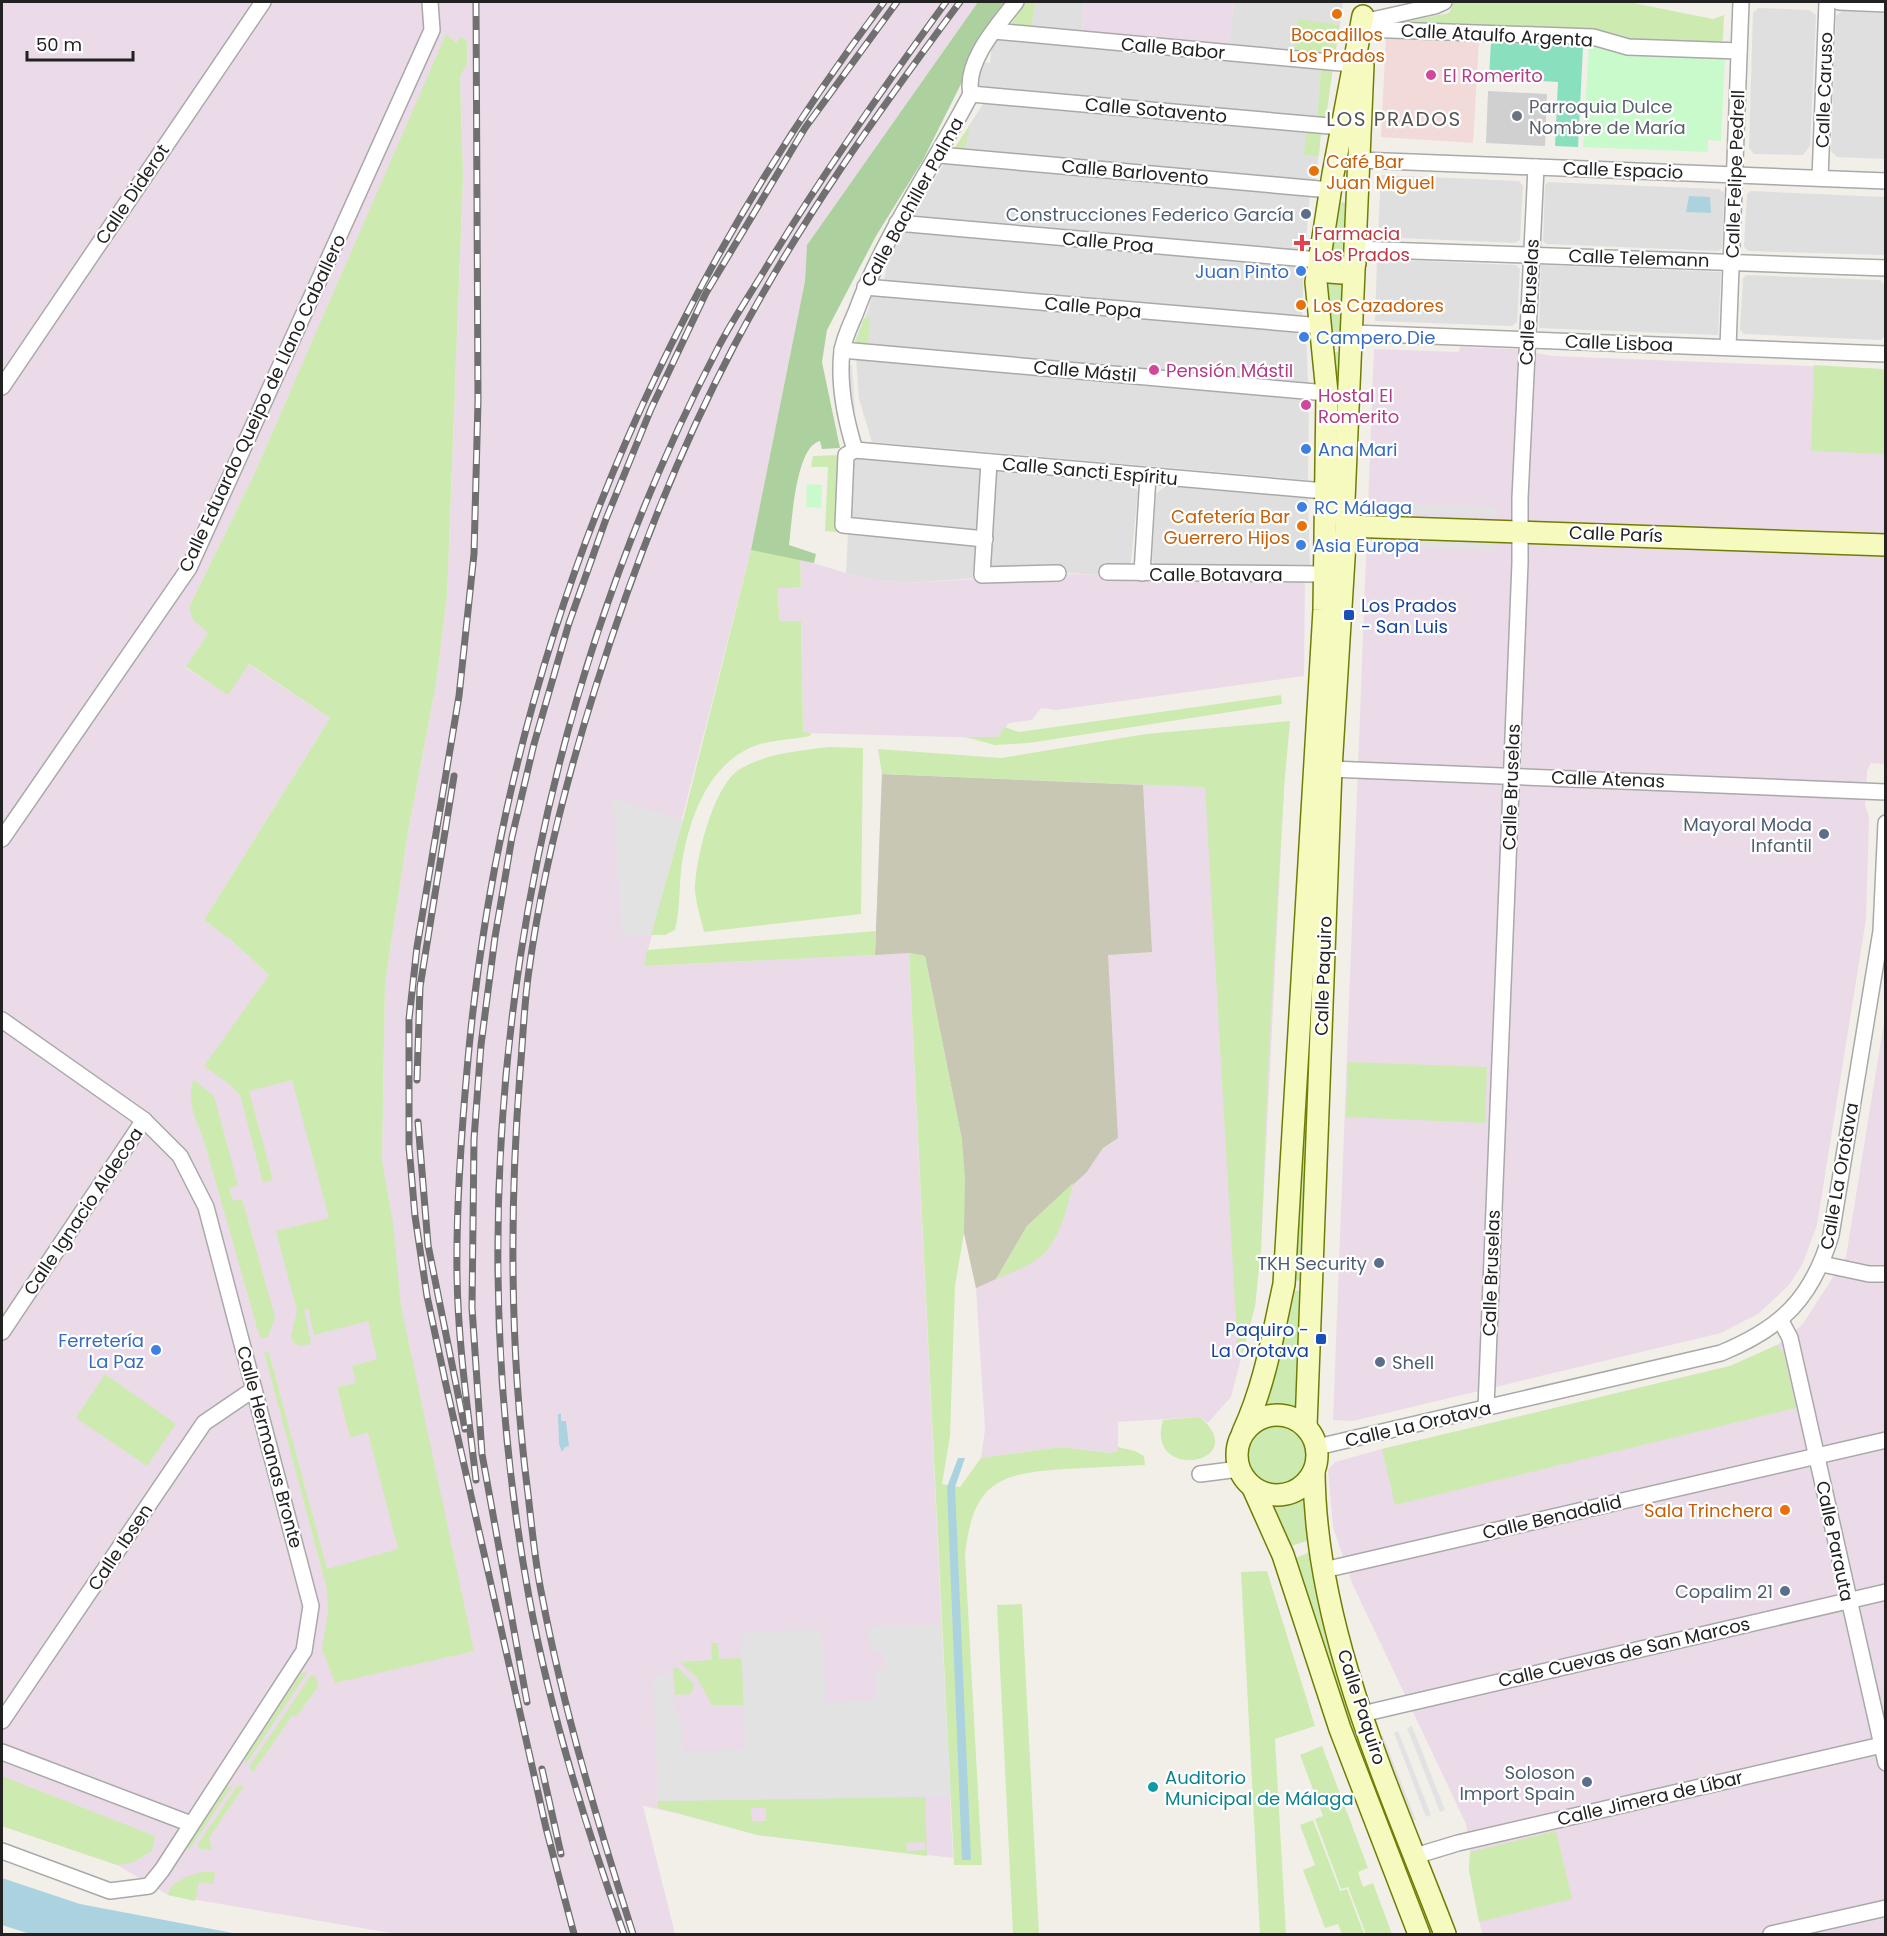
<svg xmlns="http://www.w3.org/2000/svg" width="1887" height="1936" viewBox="0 0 1887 1936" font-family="Poppins,sans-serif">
	<rect width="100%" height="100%" fill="#f2efe9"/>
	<g fill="#e0dfdf">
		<path d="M1036 2H1084L1082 33 1031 28Z"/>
		<path d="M1234 2H1343L1340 25 1298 20 1294 51 1229 46Z"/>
		<path d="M1758 8 1809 10 1816 15 1810 146 1803 155 1754 154 1749 148 1753 13Z"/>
		<path d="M1842 11 1885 13V159L1837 157 1831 151 1836 16Z"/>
		<path d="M997 38 1321 67 1317 118 978 87 981 67 983 62 990 63 992 46Z"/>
		<path d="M985 101 1321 131 1316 182 954 149Z"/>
		<path d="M945 162 1310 194 1305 252 910 218Z"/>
		<path d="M1381 175 1519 181 1523 186 1520 240 1515 243 1378 237Z"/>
		<path d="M1548 182 1719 189 1724 193 1722 248 1718 251 1546 244 1543 241 1545 185Z"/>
		<path d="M1751 191 1884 197 1885 255 1748 251 1744 246 1747 194Z"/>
		<path d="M903 229 1304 265 1302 318 884 282 888 255Z"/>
		<path d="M1377 259 1516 265 1520 269 1517 322 1512 326 1375 321Z"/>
		<path d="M1541 265 1721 272 1718 335 1539 328Z"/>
		<path d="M1747 275 1880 280 1885 285 1884 337 1881 340 1744 334 1740 330 1743 278Z"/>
		<path d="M872 294 1306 331 1308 384 854 344 869 308Z"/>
		<path d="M856 356 1309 397 1308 480 872 442 859 399Z"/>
		<path d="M852 458 982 470 980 531 849 518Z"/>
		<path d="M995 471 1129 483 1138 491 1131 562 1124 569 1104 575 991 569Z"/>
		<path d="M1166 486 1308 498 1310 568 1156 566 1152 561 1156 494Z"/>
		<path d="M848 533 979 546 977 578 908 583 866 579 846 573Z"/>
	</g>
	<path fill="#f2dad9" d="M1386 36 1479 41 1473 143 1381 137Z"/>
	<g fill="#ebdbe8" fill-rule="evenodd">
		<path d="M2 2H978L807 245 805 281 751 550 644 966 875 955 882 774 1284 789 1261 1248 1255 1306 1231 1397 1208 1423 1200 1417 1118 1422V1451L1111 1453 1060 1447 981 1458 985 1429 976 1288 964 1233 962 1140 925 956 909 953 953 1858 757 1835 726 1824 643 1806 675 1934H397L168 1895 117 1865 2 1826ZM446 35 456 44 458 37 467 64 460 77 463 177 447 597 436 684 408 832 385 983 382 1158 269 975 231 940 204 920 330 718 248 664 228 694 186 668 208 633 189 607 252 479Z"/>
		<path d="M1084 2H1234L1229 46 1082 33Z"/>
		<path d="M1460 347 1514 349 1552 356 1885 369V764L1871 763 1867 771 1865 806 1869 816 1866 919 1817 1225 1802 1265 1789 1285 1758 1314 1721 1333 1353 1421 1333 1420 1374 349 1459 352Z"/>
		<path d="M800 559 866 579 908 583 1063 574 1305 578 1304 676 1056 710 1041 708 1032 720 1009 723 997 737 991 738 803 733 801 622H779L778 587 801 586Z"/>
		<path d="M1885 1016V1934H1482L1469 1870 1470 1852 1466 1824 1352 1583 1333 1527 1328 1470 1335 1462 1382 1449 1730 1366 1777 1345 1802 1325 1846 1257Z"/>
	</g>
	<path fill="#d0d0d0" d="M1488 91 1547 94 1545 146 1486 143Z"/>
	<path fill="#c7c7b4" d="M882 774 1143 785 1152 952 1108 955 1118 1138 1103 1148 1086 1173 1027 1226 996 1279 976 1288 964 1233 962 1140 925 956 909 953 875 955Z"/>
	<g fill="#cdebb0" fill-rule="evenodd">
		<path d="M1026 2H1036L1031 28 1010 26Z"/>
		<path d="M1454 2H1628L1713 19 1724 15 1723 39 1719 44 1712 46 1389 25 1449 13Z"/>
		<path d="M1298 19 1340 25 1335 56 1294 51Z"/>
		<path d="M446 34 456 43 459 37 467 41V64L460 77 463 177 447 597 436 684 408 832 385 983 382 1161 393 1222 401 1306 474 1651 335 1683 322 1649 328 1612 327 1589 264 1352 269 1353 327 1569 398 1549 368 1433 350 1437 337 1387 356 1383 352 1366 377 1359 368 1321 314 1335 308 1308 304 1310 311 1344 300 1346 293 1342 291 1336 297 1311 276 1231 329 1218 292 1080 249 1091 273 1180 263 1183 240 1095 233 1087 204 1066 269 975 231 940 204 920 330 718 249 664 228 695 186 667 208 633 193 620 189 607 252 479Z"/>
		<path d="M1321 67 1333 68 1326 118H1317Z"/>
		<path d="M970 125 965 151 955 150 954 149Z"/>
		<path d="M1306 130 1321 131 1319 156 1304 155Z"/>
		<path d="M1343 202 1348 204 1345 261 1335 263 1328 258 1339 204Z"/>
		<path d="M1325 280 1339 284 1347 282 1345 343H1332Z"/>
		<path d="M864 318H870L868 345 854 344Z"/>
		<path d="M1333 352H1345L1337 496Z"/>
		<path d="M1814 365 1881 369 1885 372 1884 454 1811 451Z"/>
		<path d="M840 455 837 532 825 531 828 467H811L813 456Z"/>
		<path d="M751 550 800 559 801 587 778 588 779 621H801L803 732 811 733 810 736C794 739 776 740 760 744 708 760 687 822 681 871 679 891 680 910 675 930L665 935H651L683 820Z"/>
		<path d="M1281 695 1282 704 1029 743 995 745 965 737H997L1005 727 1019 732Z"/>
		<path d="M1290 721 1284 789 1269 1049 1261 1248 1255 1306 1242 1355 1238 1356 1205 787 882 774 878 749 1001 758 1146 734Z"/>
		<path d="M829 747 863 748 861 914 704 932C701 919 696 904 695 891 695 861 713 785 740 769 767 753 799 751 829 747Z"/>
		<path d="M876 931 875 955 644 966 647 950Z"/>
		<path d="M909 953 925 956 962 1140 965 1178 964 1233 955 1286 950 1436 942 1484 960 1487 981 1458 1060 1447 1111 1453 1118 1451V1447L1135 1451 1144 1456 1145 1465C1118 1466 1092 1468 1066 1469 999 1473 973 1482 965 1555L982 1865H954Z"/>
		<path d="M1307 970H1315L1302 1281 1290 1280Z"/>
		<path d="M1348 1062 1487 1067 1485 1123 1346 1117Z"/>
		<path d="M194 1080 214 1096 238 1185 229 1188 233 1201 242 1199 275 1317 268 1337 260 1338 204 1141C197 1122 185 1099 194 1080Z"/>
		<path d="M1073 1183C1068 1206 1059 1243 1039 1258 1027 1267 1010 1273 996 1279L1027 1226Z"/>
		<path d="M1289 1290 1302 1291 1301 1411 1285 1404 1262 1405Z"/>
		<path d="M1777 1345 1784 1354 1796 1408 1395 1505 1382 1449 1730 1366Z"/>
		<path d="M105 1374 176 1424 147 1466 76 1418Z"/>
		<path d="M1200 1417C1254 1464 1144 1483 1163 1420Z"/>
		<circle cx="1276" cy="1455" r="31"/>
		<path d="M1307 1497 1313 1539 1291 1546 1269 1506 1293 1504Z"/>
		<path d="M1315 1550 1439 1934H1428L1348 1730 1317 1621 1295 1558Z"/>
		<path d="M1267 1571 1315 1726 1275 1739 1286 1934H1260L1241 1572Z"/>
		<path d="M1022 1604 1039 1934H1013L997 1605Z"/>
		<path d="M711 1643H718L719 1659 740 1658 742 1661 744 1705H712L697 1678 680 1662 712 1660Z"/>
		<path d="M677 1667 695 1685 691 1694 675 1695 673 1668Z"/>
		<path d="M306 1672 307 1673 246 1764 244 1759 301 1673Z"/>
		<path d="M311 1675 316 1677 318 1687 297 1716H292L253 1772 249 1767Z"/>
		<path d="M1322 1746 1368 1868 1358 1872 1363 1887 1373 1883 1392 1934H1366L1348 1887 1341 1889 1315 1819 1323 1816 1300 1755Z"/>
		<path d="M2 1776 155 1836 152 1851 134 1862 117 1865 2 1826Z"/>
		<path d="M232 1786 189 1850 187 1844 226 1787Z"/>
		<path d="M237 1786H244L209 1838 212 1850 198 1848V1844Z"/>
		<path d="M925 1797 927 1856 757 1835 658 1808V1801ZM751 1808H766V1821H752ZM925 1842V1850L907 1851 906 1843Z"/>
		<path d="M1313 1820 1340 1891 1347 1889 1364 1934H1342L1338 1924 1325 1928 1303 1870 1315 1865 1300 1825Z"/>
		<path d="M1556 1831 1572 1899 1479 1922 1469 1870 1470 1852Z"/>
		<path d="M202 1872H215L213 1884 199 1882 195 1901 168 1895C171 1880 189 1876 202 1872Z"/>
	</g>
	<path fill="#add19e" d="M978 2H1010L974 58 923 160 876 236 827 330 822 362 840 448 822 449 820 441C795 447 792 523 789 545L816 554 814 563 751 550 805 281 807 245Z"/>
	<g fill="#c8facc">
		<path d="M1589 43 1725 55 1721 141 1708 140V152L1583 147Z"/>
		<path d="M807 484 822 485 821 508 806 507Z"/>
	</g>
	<path fill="#88e0be" d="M1491 42 1583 47 1578 147 1555 146 1558 82 1489 78Z"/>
	<g fill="#e2e2e2">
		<path d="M847 365H852L855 411H850Z"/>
		<path d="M1370 503 1497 507V515L1371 512Z"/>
		<path d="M1370 539 1496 543 1495 550 1371 547Z"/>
		<path d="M613 799 683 820 651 935 622 937Z"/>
		<path d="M941 1624 951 1796 658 1801 653 1675 670 1674 673 1700 677 1715 680 1717 683 1752 745 1749 741 1633 821 1629 826 1703 876 1700 875 1670 884 1669 883 1652H873L866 1627Z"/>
		<path d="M1412 1726 1445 1810 1440 1812 1407 1728Z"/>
		<path d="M1398 1731 1431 1815 1426 1817 1394 1733Z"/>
		<path d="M1383 1736 1416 1820 1411 1822 1378 1738Z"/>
	</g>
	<g fill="#aad3df">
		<path d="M1689 196 1710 197 1711 213 1686 212Z"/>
		<path d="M558 1414H561V1421H566L569 1446 565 1447 562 1452 559 1444Z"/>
		<path d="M958 1458H965L955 1487 971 1860H962L947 1487Z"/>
		<path d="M2 1878 80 1904 238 1934H30L2 1925Z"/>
	</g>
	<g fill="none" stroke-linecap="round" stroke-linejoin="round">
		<defs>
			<g id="street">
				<path d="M1839 2 1886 4"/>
				<path d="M1363 22 1435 6 1444 2"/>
				<path d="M1363 29 1593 37 1628 47 1739 51"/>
				<path d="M994 31 1352 64"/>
				<path d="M971 94 1341 127"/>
				<path d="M939 155 1330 190"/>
				<path d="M1360 160 1886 181"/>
				<path d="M1820 178 1827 2"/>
				<path d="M897 223 1319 260"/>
				<path d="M1355 249 1886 268"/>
				<path d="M865 287 1321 326"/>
				<path d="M1353 333 1886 354"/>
				<path d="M1728 347 1741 2"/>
				<path d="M842 350 1327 393"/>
				<path d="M2 387 263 2"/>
				<path d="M855 450C845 418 838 385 842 351 844 338 851 324 856 312 884 235 933 167 971 94 964 62 998 25 1016 2"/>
				<path d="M855 450 1325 491"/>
				<path d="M855 450 846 455 843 525 985 539"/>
				<path d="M989 462 982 575 1058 573"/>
				<path d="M1107 572 1325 574"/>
				<path d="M1142 573 1148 476"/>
				<path d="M1331 769 1886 792"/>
				<path d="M2 839 189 568 432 30 430 2"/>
				<path d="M2 1020 144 1120 180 1156 206 1207 311 1606 304 1651 162 1870 149 1886 110 1891 2 1851"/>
				<path d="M1822 1264 1869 1274H1886"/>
				<path d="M1781 1321 1790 1338 1886 1763"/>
				<path d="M2 1332 144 1120"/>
				<path d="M1486 1408 1520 563V498L1536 167"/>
				<path d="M1317 1447 1721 1353C1782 1328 1812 1298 1831 1235L1881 931 1886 823"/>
				<path d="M1200 1474 1239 1469"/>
				<path d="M1324 1570 1886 1440"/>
				<path d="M1362 1714 1886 1592"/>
				<path d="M2 1721 204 1423 254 1389"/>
				<path d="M2 1752 191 1824"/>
				<path d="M1415 1856 1458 1843 1886 1744"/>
				<path d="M1771 1934 1886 1908"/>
			</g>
			<g id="secondary">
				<path d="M1320 254 1329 272 1342 273 1355 263"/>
				<path d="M1346 526 1886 545"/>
				<circle cx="1277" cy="1455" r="40"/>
				<path d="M1306 1426 1331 769 1346 526 1344 500 1363 65"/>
				<path d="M1243 1432C1265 1385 1273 1334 1284 1284L1324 610 1327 393 1316 282 1333 174 1363 16"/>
				<path d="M1314 1471C1315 1630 1389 1788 1445 1934"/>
				<path d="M1253 1488 1283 1555 1340 1729 1419 1934"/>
			</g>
		</defs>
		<use href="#street" stroke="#a9a9a9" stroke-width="18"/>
		<use href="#secondary" stroke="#707d05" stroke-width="24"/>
		<use href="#street" stroke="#fff" stroke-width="15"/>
		<use href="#secondary" stroke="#f7fabf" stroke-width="21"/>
		<defs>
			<g id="rail">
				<path d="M476 2 478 401 474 554 459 696 417 947 409 1019V1147L415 1216 427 1296 446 1385 546 1828 574 1934"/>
				<path d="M417 1080 420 987 454 776"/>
				<path d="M418 1122 428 1245 465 1429"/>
				<path d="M476 1480C468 1411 458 1344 457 1275 456 1207 461 1138 467 1070 501 676 647 316 884 2"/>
				<path d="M527 1702 482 1454 472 1308 474 1139 481 1045 495 937 512 837 534 744 569 623 606 519 651 409 706 293 805 128 897 2"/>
				<path d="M542 1769 561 1854"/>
				<path d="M624 1934C585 1825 550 1712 529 1597 452 1174 520 727 719 346 733 319 751 293 767 266 822 175 883 88 946 2"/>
				<path d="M633 1934C598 1823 564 1712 542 1596 535 1563 532 1528 528 1494 510 1354 509 1214 520 1073 523 1039 524 1004 529 970 542 874 566 781 595 689 632 571 676 456 734 346 798 224 878 112 960 2"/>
			</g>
		</defs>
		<use href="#rail" stroke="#707070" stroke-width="7"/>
		<use href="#rail" stroke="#fff" stroke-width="4.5" stroke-dasharray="14" stroke-linecap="butt"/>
	</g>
	<g fill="#e8710a" stroke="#fff" stroke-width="2">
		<circle cx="1337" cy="14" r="6"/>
		<circle cx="1314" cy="171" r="6"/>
		<circle cx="1301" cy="305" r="6"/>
		<circle cx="1302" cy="526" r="6"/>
		<circle cx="1785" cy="1510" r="6"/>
	</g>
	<g fill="#d1479c" stroke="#fff" stroke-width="2">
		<circle cx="1431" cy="75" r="6"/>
		<circle cx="1154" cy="370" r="6"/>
		<circle cx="1306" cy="405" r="6"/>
	</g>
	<circle fill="#6b7280" stroke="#fff" stroke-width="2" cx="1517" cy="116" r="6"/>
	<g fill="#5c6f8a" stroke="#fff" stroke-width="2">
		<circle cx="1306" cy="214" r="6"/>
		<circle cx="1824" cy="834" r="6"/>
		<circle cx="1379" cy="1263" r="6"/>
		<circle cx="1380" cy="1362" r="6"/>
		<circle cx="1785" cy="1591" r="6"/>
		<circle cx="1587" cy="1782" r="6"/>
	</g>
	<path fill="#e0444e" stroke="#fff" stroke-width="2" d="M1299 234h6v6h6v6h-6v6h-6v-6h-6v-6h6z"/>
	<g fill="#3f7fe0" stroke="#fff" stroke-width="2">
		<circle cx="1301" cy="271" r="6"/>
		<circle cx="1304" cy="337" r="6"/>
		<circle cx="1306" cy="449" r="6"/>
		<circle cx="1302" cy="507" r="6"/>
		<circle cx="1301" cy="545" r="6"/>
		<circle cx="156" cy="1350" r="6"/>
	</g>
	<g fill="#1a4fb4" stroke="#fff" stroke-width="2">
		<rect x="1343" y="609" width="12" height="12" rx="3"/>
		<rect x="1315" y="1333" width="12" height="12" rx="3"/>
	</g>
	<circle fill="#0f9aa8" stroke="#fff" stroke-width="2" cx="1153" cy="1787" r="6"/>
	<g text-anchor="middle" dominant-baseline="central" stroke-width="4.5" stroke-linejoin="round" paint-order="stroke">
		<g font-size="18" fill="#c56008" stroke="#fff" text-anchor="start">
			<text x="1337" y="34" text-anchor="middle">Bocadillos<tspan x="1337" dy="21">Los Prados</tspan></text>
			<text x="1326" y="161">Café Bar<tspan x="1326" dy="21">Juan Miguel</tspan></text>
			<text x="1313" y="305">Los Cazadores</text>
			<text x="1290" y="516" text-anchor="end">Cafetería Bar<tspan x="1290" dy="21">Guerrero Hijos</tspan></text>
			<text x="1773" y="1510" text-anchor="end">Sala Trinchera</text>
		</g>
		<g font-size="18" fill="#222" stroke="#fff">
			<text transform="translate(1497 35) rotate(3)">Calle Ataulfo Argenta</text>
			<text transform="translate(1173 48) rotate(5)">Calle Babor</text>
			<text transform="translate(1824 90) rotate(-88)">Calle Caruso</text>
			<text transform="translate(1156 110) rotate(5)">Calle Sotavento</text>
			<text transform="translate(1623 170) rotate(2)">Calle Espacio</text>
			<text transform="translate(1135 172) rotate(5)">Calle Barlovento</text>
			<text transform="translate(1735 174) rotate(-88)">Calle Felipe Pedrell</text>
			<text transform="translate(132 194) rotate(-56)">Calle Diderot</text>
			<text transform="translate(912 202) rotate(-61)">Calle Bachiller Palma</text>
			<text transform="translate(1108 242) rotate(5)">Calle Proa</text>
			<text transform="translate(1639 258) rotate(2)">Calle Telemann</text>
			<text transform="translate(1529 302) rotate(-87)">Calle Bruselas</text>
			<text transform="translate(1093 307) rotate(5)">Calle Popa</text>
			<text transform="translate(1619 343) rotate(2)">Calle Lisboa</text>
			<text transform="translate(1085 371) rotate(5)">Calle Mástil</text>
			<text transform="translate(262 403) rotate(-65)">Calle Eduardo Queipo de Llano Caballero</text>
			<text transform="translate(1090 471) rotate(5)">Calle Sancti Espíritu</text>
			<text transform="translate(1616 534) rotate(2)">Calle París</text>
			<text x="1216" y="574">Calle Botavara</text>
			<text transform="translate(1608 779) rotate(2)">Calle Atenas</text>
			<text transform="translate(1511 787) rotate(-88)">Calle Bruselas</text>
			<text transform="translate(1323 976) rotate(-88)">Calle Paquiro</text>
			<text transform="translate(1839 1176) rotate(-80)">Calle La Orotava</text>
			<text transform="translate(83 1211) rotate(-56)">Calle Ignacio Aldecoa</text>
			<text transform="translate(1491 1273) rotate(-88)">Calle Bruselas</text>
			<text transform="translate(1418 1424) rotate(-13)">Calle La Orotava</text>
			<text transform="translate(270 1447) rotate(75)">Calle Hermanas Bronte</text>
			<text transform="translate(1552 1517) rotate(-13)">Calle Benadalid</text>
			<text transform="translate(1835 1541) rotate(78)">Calle Parauta</text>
			<text transform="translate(120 1547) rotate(-56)">Calle Ibsen</text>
			<text transform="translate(1624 1652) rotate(-13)">Calle Cuevas de San Marcos</text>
			<text transform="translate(1362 1707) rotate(72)">Calle Paquiro</text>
			<text transform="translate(1650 1798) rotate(-13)">Calle Jimera de Líbar</text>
		</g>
		<g font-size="18" fill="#b23c85" stroke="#fff" text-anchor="start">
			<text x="1443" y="75">El Romerito</text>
			<text x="1166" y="370">Pensión Mástil</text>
			<text x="1318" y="395">Hostal El<tspan x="1318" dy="21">Romerito</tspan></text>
		</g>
		<g font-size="18" fill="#5b616d" stroke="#fff" text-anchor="start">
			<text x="1529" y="106">Parroquia Dulce<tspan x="1529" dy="21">Nombre de María</tspan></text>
		</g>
		<g font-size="18" fill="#4e5e75" stroke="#fff" text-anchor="end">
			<text x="1294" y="214">Construcciones Federico García</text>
			<text x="1812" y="824">Mayoral Moda<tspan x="1812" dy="21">Infantil</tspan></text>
			<text x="1367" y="1263">TKH Security</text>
			<text x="1392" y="1362" text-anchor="start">Shell</text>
			<text x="1773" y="1591">Copalim 21</text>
			<text x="1575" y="1772">Soloson<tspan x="1575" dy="21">Import Spain</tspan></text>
		</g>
		<g font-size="18" fill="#be3a42" stroke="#fff" text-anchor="start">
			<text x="1314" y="233">Farmacia<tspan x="1314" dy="21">Los Prados</tspan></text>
		</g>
		<g font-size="18" fill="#366cbe" stroke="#fff" text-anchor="start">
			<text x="1289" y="271" text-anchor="end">Juan Pinto</text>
			<text x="1316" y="337">Campero Die</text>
			<text x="1318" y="449">Ana Mari</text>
			<text x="1314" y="507">RC Málaga</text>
			<text x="1313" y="545">Asia Europa</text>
			<text x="144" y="1340" text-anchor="end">Ferretería<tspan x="144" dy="21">La Paz</tspan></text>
		</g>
		<g font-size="18" fill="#164399" stroke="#fff" text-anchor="start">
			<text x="1361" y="605">Los Prados<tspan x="1361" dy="21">- San Luis</tspan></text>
			<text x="1309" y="1329" text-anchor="end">Paquiro -<tspan x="1309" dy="21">La Orotava</tspan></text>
		</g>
		<g font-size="18" fill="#0d838f" stroke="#fff" text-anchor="start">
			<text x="1165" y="1777">Auditorio<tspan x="1165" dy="21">Municipal de Málaga</tspan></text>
		</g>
		<g font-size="20" letter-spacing="1.5" fill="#555" stroke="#fff">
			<text x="1394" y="119">LOS PRADOS</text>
		</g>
	</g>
	<rect width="1887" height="1936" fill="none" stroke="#222222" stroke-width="6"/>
	<path d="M27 51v9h106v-9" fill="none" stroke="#222222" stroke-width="3"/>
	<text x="36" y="51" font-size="18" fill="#222222" stroke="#ffffff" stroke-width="4.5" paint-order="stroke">50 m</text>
</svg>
